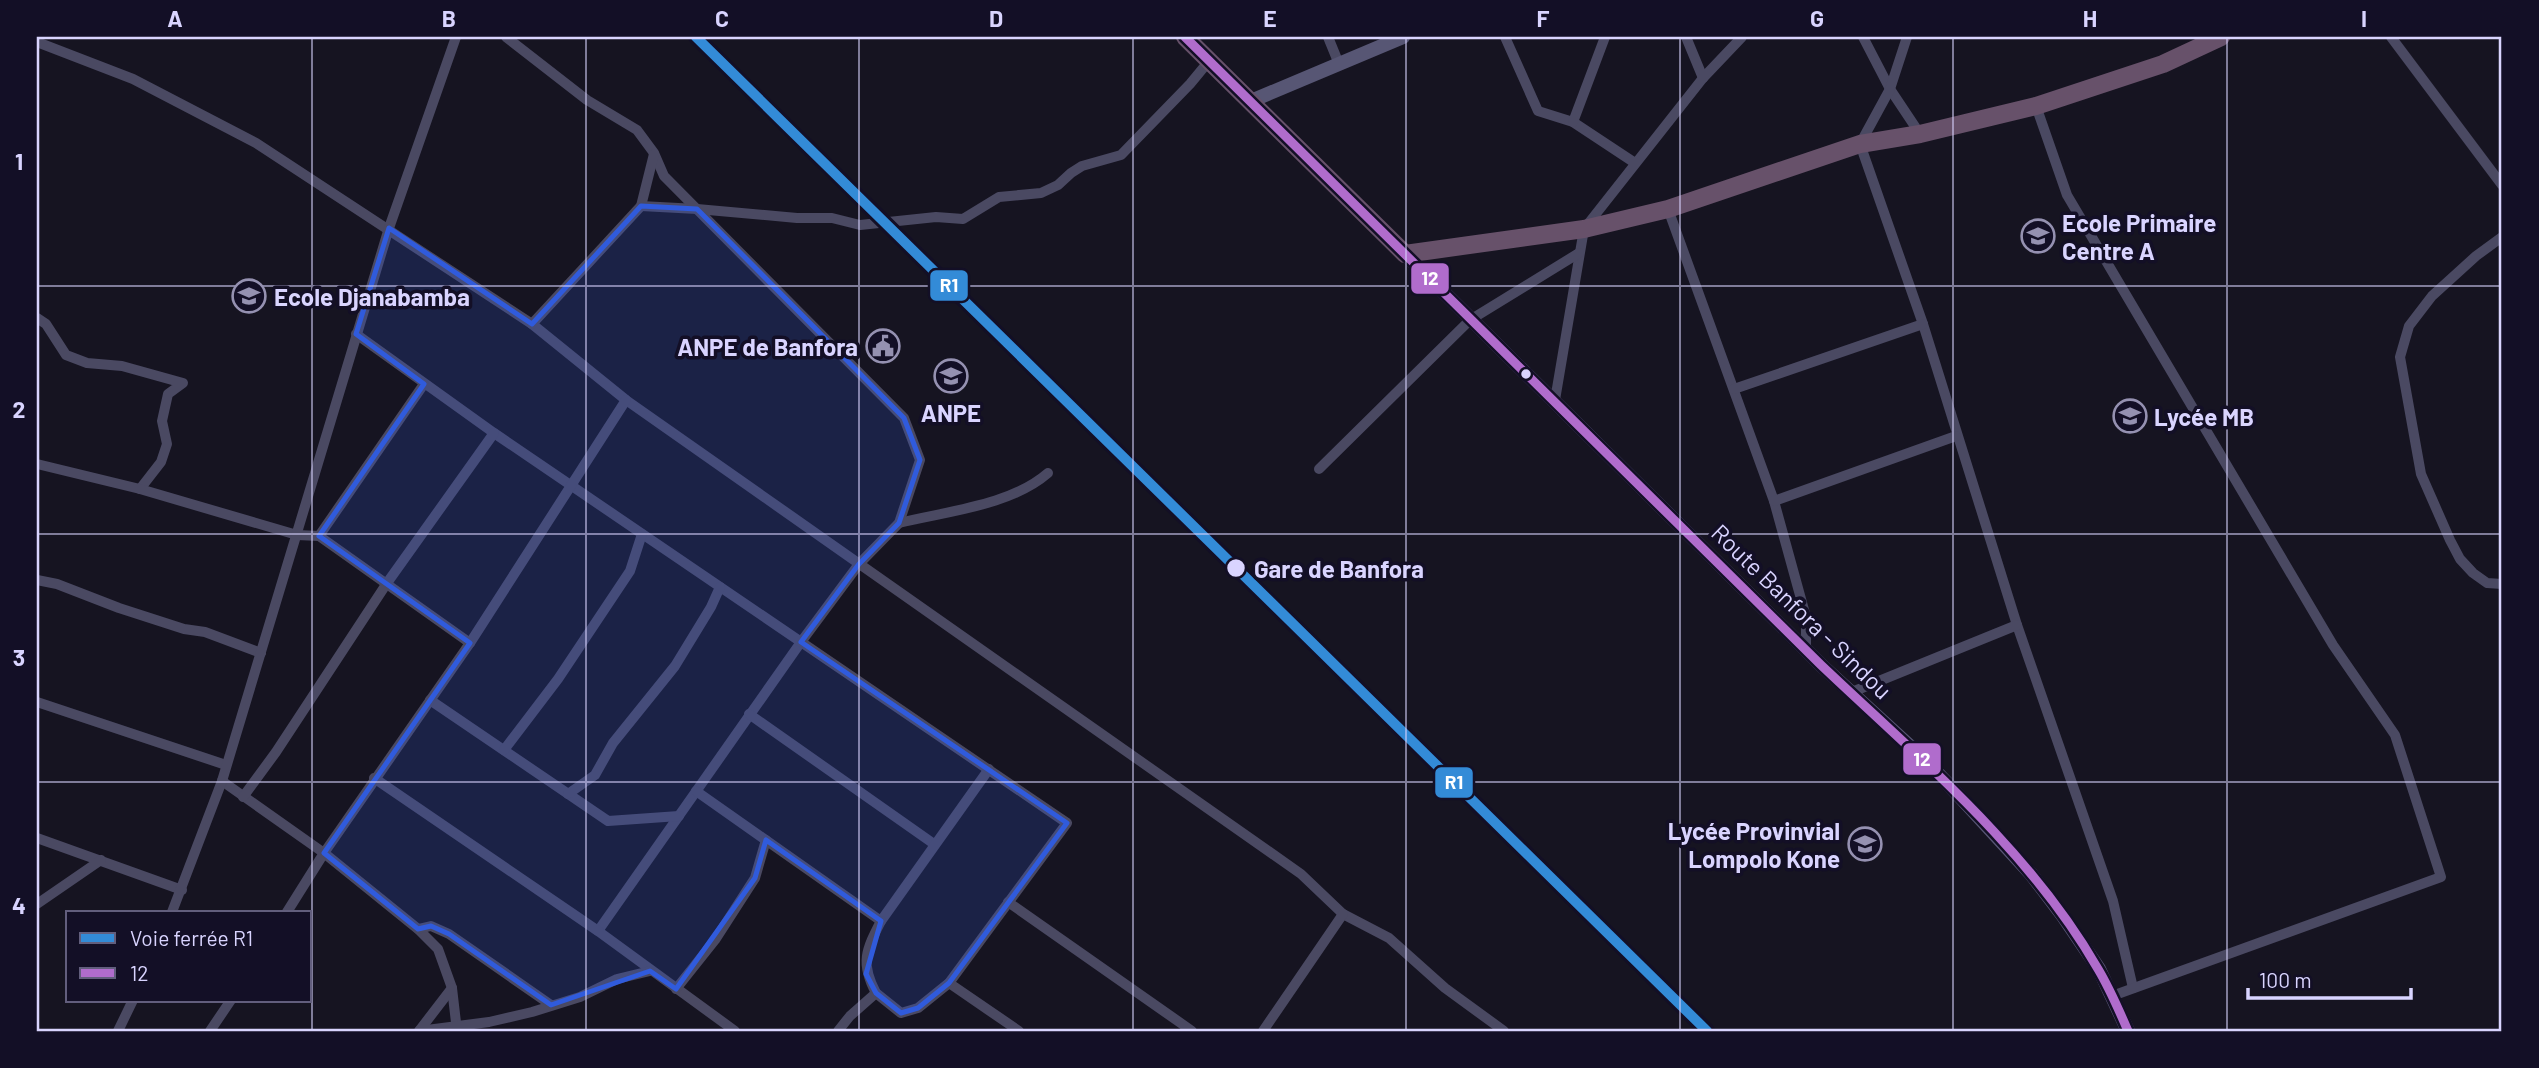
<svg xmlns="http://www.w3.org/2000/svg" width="2539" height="1068" viewBox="0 0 2539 1068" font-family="Barlow,sans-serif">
	<rect width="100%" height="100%" fill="#161421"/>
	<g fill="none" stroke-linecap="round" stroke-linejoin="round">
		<g stroke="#4a4962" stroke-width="10">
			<path d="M506 37 587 100 637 130 654 153 664 176 904 418 920 460 899 523 859 564 801 642 598 931"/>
			<path d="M1328 37 1339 64"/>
			<path d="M1505 37 1538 111 1573 122 1635 163"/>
			<path d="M1686 37 1703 78"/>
			<path d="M1863 37 1890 89 1920 134"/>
			<path d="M1907 37 1890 89 1860 144 1923 324 2017 625 2113 901 2133 988"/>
			<path d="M2391 37 2502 185"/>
			<path d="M37 42 133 79 256 143 532 324 626 400 1301 874 1343 914 1389 938 1445 988 1504 1031"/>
			<path d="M2036 106 2067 195 2333 645 2395 735 2441 877 2112 996"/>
			<path d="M1573 122 1605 37"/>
			<path d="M641 206 697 209 797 218H832L860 225 936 217 963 219 999 197 1041 193 1058 185 1071 173 1082 166 1121 155 1190 84 1209 61"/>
			<path d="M1668 209 1774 501 1806 617V649"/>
			<path d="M2502 237 2476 256 2432 296 2409 326 2400 357 2421 474 2450 540 2460 559 2473 573 2487 583 2502 584"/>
			<path d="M37 318 46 324 66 355 87 363 122 366 183 383 168 394 162 421 167 444 161 462 140 489"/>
			<path d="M532 324 641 206 654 154"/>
			<path d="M356 334 494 433 1067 823 949 983 918 1008 901 1013 876 993 850 1016 838 1031"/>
			<path d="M1734 389 1923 324"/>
			<path d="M1555 400 1584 229 1703 78 1742 37"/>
			<path d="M37 464 140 489 297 535 319 536 470 643"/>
			<path d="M1319 469 1470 320 1579 253"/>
			<path d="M1774 501 1956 436"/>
			<path d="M899 523C947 511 1010 506 1048 473"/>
			<path d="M319 536 424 384"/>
			<path d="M37 580 57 584 119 608 184 629 205 632 261 653"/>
			<path d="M1852 692 2017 625"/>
			<path d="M430 700 608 821 679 816"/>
			<path d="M37 702 226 765"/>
			<path d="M749 714 934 844"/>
			<path d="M504 750 558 679 630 571 642 534"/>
			<path d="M374 778 598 931 735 1031"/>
			<path d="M222 781 324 853 418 929 438 949 452 988 457 1031"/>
			<path d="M696 791 881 921 989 769"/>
			<path d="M568 794 595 775 613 743 675 666 711 607 720 587"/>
			<path d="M243 797 276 752 387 583 494 433"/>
			<path d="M37 838 182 890"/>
			<path d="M1008 902 1192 1031"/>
			<path d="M37 904 101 860"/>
			<path d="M172 912 222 781 389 228 456 37"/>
			<path d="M287 912 324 853 470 643 626 400"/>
			<path d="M418 929 431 926 449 934 551 1005"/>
			<path d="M949 983 1019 1031"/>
			<path d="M676 989 715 940 755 878 766 840"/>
			<path d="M876 993C860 963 866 950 881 921"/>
			<path d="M118 1031 133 1000"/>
			<path d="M210 1031 231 1000"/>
			<path d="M419 1031 489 1022 532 1012 580 997 617 979 650 971"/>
			<path d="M419 1031 452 988"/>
			<path d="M1263 1031 1343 914"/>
		</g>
		<g stroke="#575674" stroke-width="14">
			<path d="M1251 101 1403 37"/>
			<path d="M1405 254 1821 665 1926 761 1962 799 2031 874 2063 916 2099 969 2128 1031"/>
		</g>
		<path stroke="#67516a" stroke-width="18" d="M1185 37 1405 254 1584 229 1668 209 1860 144 1920 134 2036 106 2163 64 2221 37"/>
		<defs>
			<path id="bus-1" d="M1185 37 1821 665C1920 759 2029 849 2098 969 2110 989 2119 1010 2128 1031"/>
		</defs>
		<use href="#bus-1" stroke="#130f26" stroke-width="14"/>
		<use href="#bus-1" stroke="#b06ccc" stroke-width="9"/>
		<defs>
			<path id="rail-1" d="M696 37 1707 1031"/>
		</defs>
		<use href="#rail-1" stroke="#130f26" stroke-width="16"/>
		<use href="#rail-1" stroke="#338bd7" stroke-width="10"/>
	</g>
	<path fill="#305bdc" fill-opacity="0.2" stroke="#305bdc" stroke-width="5" stroke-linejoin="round" d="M641 206 697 209 904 418 920 460 899 523 859 564 801 642 1067 823 949 983 918 1008 901 1013 876 993 866 974 881 921 766 840 755 878 676 989 650 971 551 1005 449 934 431 926 418 929 324 853 470 643 319 536 424 384 356 334 389 228 532 324Z"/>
	<path fill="none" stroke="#d9d4ff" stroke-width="2" stroke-opacity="0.55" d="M312 37V1031M586 37V1031M859 37V1031M1133 37V1031M1406 37V1031M1680 37V1031M1953 37V1031M2227 37V1031M37 286H2502M37 534H2502M37 782H2502"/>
	<defs>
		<symbol id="school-ring" viewBox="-11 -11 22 22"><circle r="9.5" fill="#130f26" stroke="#9591b1" stroke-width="1.5"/><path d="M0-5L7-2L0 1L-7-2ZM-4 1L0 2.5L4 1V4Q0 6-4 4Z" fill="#9591b1"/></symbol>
		<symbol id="civic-ring" viewBox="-11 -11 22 22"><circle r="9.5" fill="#130f26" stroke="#9591b1" stroke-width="1.5"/><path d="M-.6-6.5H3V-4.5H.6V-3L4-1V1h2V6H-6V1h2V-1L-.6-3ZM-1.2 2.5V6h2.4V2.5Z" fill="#9591b1"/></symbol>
	</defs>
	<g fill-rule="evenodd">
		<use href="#school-ring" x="2019" y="217" width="38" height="38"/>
		<use href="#school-ring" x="230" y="277" width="38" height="38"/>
		<use href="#civic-ring" x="864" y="327" width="38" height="38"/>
		<use href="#school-ring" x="932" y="357" width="38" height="38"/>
		<use href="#school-ring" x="2111" y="397" width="38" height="38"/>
		<use href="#school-ring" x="1846" y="825" width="38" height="38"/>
	</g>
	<g fill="#d9d4ff" stroke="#130f26" stroke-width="2.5">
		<circle cx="1526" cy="374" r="6"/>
		<circle cx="1236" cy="568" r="10"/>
	</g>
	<g text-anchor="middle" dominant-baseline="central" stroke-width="7" stroke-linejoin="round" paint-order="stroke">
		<g font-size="24" font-weight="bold" fill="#d9d4ff" stroke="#130f26" text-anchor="start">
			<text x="2062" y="222">Ecole Primaire<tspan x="2062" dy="28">Centre A</tspan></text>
			<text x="274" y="296">Ecole Djanabamba</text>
			<text x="858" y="346" text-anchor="end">ANPE de Banfora</text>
			<text x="951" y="412" text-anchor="middle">ANPE</text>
			<text x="2154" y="416">Lycée MB</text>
			<text x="1840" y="830" text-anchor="end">Lycée Provinvial<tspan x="1840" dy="28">Lompolo Kone</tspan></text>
		</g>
		<g font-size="24" font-weight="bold" fill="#d9d4ff" stroke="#130f26" text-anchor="start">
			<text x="1254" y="568">Gare de Banfora</text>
		</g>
		<g font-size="24" fill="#d9d4ff" stroke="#130f26">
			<text transform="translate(1802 611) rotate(44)">Route Banfora - Sindou</text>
		</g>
	</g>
	<g stroke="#130f26" stroke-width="2.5">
		<rect x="1410" y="262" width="40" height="33" rx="7" fill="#b06ccc"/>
		<rect x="929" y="269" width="40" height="33" rx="7" fill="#338bd7"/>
		<rect x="1902" y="742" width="40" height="34" rx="7" fill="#b06ccc"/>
		<rect x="1434" y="766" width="40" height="33" rx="7" fill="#338bd7"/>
	</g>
	<g font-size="19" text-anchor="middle" font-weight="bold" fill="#fff">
		<text x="1430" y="285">12</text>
		<text x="949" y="292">R1</text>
		<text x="1922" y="766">12</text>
		<text x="1454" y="789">R1</text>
	</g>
	<rect width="2539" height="1068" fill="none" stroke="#130f26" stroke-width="77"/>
	<rect x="66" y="911" width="245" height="91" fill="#130f26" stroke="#625e7d" stroke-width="2"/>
	<rect x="80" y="933" width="35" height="10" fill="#338bd7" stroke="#625e7d" stroke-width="2"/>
	<text x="130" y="946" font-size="21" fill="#d9d4ff">Voie ferrée R1</text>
	<rect x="80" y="968" width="35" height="10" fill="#b06ccc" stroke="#625e7d" stroke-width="2"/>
	<text x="130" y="981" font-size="21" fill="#d9d4ff">12</text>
	<path d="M2248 988v10h163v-10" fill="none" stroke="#d9d4ff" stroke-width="3.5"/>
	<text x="2259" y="988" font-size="21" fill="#d9d4ff" stroke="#130f26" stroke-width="5" paint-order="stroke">100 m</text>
	<rect x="38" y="38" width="2462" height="992" fill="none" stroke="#d9d4ff" stroke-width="2.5"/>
	<g font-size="23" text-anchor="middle" font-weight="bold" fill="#d9d4ff">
		<text x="175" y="27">A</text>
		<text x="449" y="27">B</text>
		<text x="722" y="27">C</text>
		<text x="996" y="27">D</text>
		<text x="1270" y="27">E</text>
		<text x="1543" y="27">F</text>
		<text x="1817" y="27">G</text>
		<text x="2090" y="27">H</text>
		<text x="2364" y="27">I</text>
		<text x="19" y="170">1</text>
		<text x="19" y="418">2</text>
		<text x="19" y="666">3</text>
		<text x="19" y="914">4</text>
	</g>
</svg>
